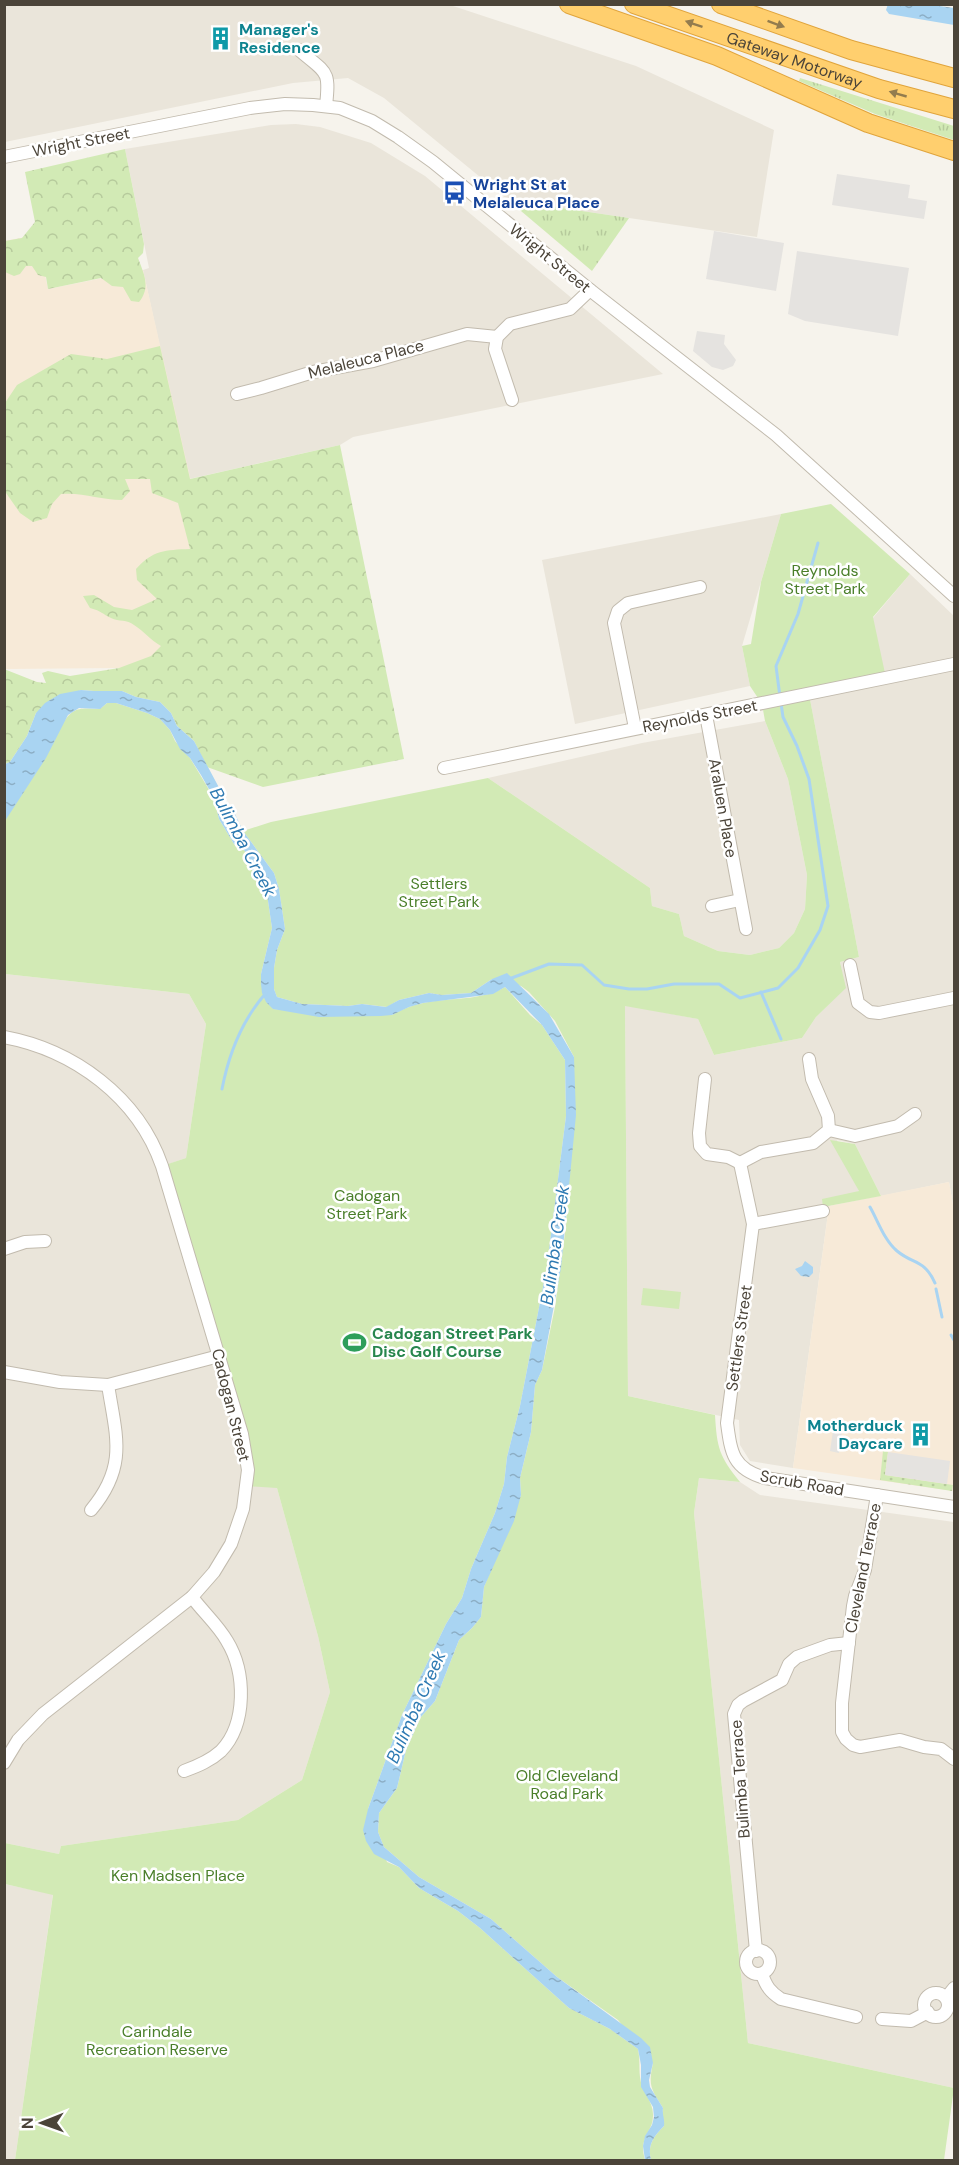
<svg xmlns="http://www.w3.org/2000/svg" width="959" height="2165" viewBox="0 0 959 2165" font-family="'DM Sans',sans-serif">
	<defs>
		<pattern id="grass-tufts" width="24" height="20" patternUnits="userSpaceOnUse" patternTransform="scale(1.5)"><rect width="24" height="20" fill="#d2eab5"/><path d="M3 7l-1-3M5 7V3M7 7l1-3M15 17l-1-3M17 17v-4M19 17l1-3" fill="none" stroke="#b6ca9c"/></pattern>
		<pattern id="forest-crowns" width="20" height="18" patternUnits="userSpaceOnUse" patternTransform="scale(1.5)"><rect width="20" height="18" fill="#d2eab5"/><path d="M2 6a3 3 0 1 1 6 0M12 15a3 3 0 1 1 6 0" fill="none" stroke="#b6ca9c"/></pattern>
		<pattern id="garden-dots" width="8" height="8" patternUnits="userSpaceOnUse" patternTransform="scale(1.5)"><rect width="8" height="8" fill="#d2eab5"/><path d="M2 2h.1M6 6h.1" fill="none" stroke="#b6ca9c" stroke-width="1.8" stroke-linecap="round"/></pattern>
		<pattern id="water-ripples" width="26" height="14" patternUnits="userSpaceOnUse" patternTransform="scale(1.5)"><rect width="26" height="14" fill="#a9d4f2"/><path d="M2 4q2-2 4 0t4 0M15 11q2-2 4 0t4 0" fill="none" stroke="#8caec5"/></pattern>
	</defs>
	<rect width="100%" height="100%" fill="#f6f3ec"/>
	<g fill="#eae5da">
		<path d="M5 4 450 5 636 66 774 130 757 237 508 200 384 98 348 78 293 83 5 142Z"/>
		<path d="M296 124 320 127 371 143 425 176 663 374 353 437 340 445 189 479 143 270 149 268 125 149 271 125Z"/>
		<path d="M781 514 742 646 750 686 575 724 542 560Z"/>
		<path d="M910 574 954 616V1210L949 1182 881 1196 855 1144 837 1140 859 1191 829 1206 793 1468 750 1461 740 1445 739 1420 628 1396 625 1005 698 1019 714 1055 802 1038 816 1017 845 988 840 962 859 957 809 694Z"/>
		<path d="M765 721 788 779 807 875 805 909 794 933 779 948 750 955 718 951 684 936 679 914 652 906 650 888 488 778 642 743Z"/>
		<path d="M5 974 189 994 206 1024 186 1158 163 1166 277 1488 318 1636 330 1692 302 1780 238 1820 61 1846 59 1854 5 1843Z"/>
		<path d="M699 1478 740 1482 760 1495 954 1522V2088L748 2043 694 1513Z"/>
		<path d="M4 1884 53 1894 15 2160H4Z"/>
	</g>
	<g fill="#f7ead8">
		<path d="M37 235 48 289 143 270 230 653 119 668 5 669 4 241Z"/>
		<path d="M949 1182 954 1210V1491L793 1468 829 1206Z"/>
	</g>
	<g fill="url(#grass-tufts)">
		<path d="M800 78 954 126V140L875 114 799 81Z"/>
		<path d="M508 200 629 218 592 271Z"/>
	</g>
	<g fill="url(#forest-crowns)">
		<path d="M125 149 144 244 143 253 138 258C144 274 151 287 139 302L131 301 123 287 112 286 101 278 48 289 46 277 38 275 32 266H26L20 274 14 276 5 272V241L22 238 35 222 25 172Z"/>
		<path d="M160 346 190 479 340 445 404 759 263 787 207 767 194 741 177 726 171 713 160 702 136 697 122 691H94L81 690 36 713 27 736 10 762 5 764 4 669 37 682 46 683 42 673 48 671 70 676 119 668 151 656 161 646C150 640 144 631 134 625 127 619 119 622 111 618 102 614 102 611 90 608L83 596 94 595 114 607 132 610 157 599 137 580 136 569C153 550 165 550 190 549L178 503 152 493 150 479H125L130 491 122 500C101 500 82 492 61 494L52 504 47 518 33 522 20 513 4 490 5 403 17 385 71 354 107 359Z"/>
	</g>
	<g fill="#d2eab5">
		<path d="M831 504 910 574 873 617 886 678 809 694 859 957 840 962 846 988 816 1017 802 1038 714 1055 698 1019 625 1006 628 1396 715 1415C717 1448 719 1456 740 1482L699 1478 694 1513 748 2043 954 2088 944 2160H651C647 2145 654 2136 664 2126L662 2114 663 2108C651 2089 648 2086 653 2063L618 2020 557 1977 491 1919 419 1877 384 1847 378 1832 379 1813 397 1788 406 1750 420 1718 435 1701 459 1640 472 1628 481 1617 484 1587 521 1495 520 1478 531 1432 535 1385 542 1370 555 1307 566 1226 574 1057 555 1021 529 992 521 986 492 979 471 993 442 995 429 993 399 1000 387 1007 362 1004 348 1006 302 1004 277 997 274 989V968L277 950 285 929 279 889 274 873 243 831 271 822 488 778 650 888 652 906 679 914 684 936 718 951 750 955 779 948 794 933 805 909 807 875 788 779 765 721 762 704 750 686 742 646 751 644 761 582 781 514Z"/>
		<path d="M107 703H116L147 713 160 719 170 730 175 741 190 758 214 798 219 819 234 844 245 851 250 866 267 894 272 928 261 974 273 1009 392 1015C397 1012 403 1009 409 1007 441 995 475 1004 505 987L530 1015 542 1025 565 1060 566 1116 547 1266 520 1406 507 1457 504 1484 495 1513 471 1569 462 1598 446 1624 402 1715 368 1809 387 1862 399 1867 419 1888 458 1911 480 1928 569 2008 610 2029 638 2049C640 2059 639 2067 640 2077 641 2090 654 2102 653 2116 653 2133 638 2136 645 2160H15L53 1895 5 1884V1843L59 1854 61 1846 238 1820 302 1780 330 1692 318 1636 277 1488 246 1486 248 1470 162 1166 186 1158 206 1024 189 994 5 974V792L62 725C73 706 80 708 100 709Z"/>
		<path d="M830 1140 855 1144 881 1196 823 1207 822 1199 859 1191Z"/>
		<path d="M643 1288 681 1292 679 1309 641 1305Z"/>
	</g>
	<path fill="url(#garden-dots)" d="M883 1451 888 1452 885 1475 953 1485 952 1491 880 1480Z"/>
	<g fill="#e5e3e0">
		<path d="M837 174 910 185 908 198 927 201 924 219 832 205Z"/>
		<path d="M714 231 784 243 776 291 706 279Z"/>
		<path d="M797 251 909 268 898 336 805 321 788 314Z"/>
		<path d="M697 331 725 335 724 344 736 360 733 366 723 370 712 367 693 351Z"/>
		<path d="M833 1431 842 1432 839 1453 830 1451Z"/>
		<path d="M888 1452 950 1461 947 1484 885 1475Z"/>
	</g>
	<g fill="url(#water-ripples)">
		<path d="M888 4H925L954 8V25L889 14 886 10Z"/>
		<path d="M81 690 94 691H122L136 697 160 702 171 713 177 726 194 741 223 795 225 804 235 814 243 831 274 873 279 889 285 929 277 950 274 968V989L277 997 302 1004 348 1006 362 1004 386 1007 399 1000 429 993 442 995 471 993 492 979 507 973 549 1014 574 1057 576 1115 561 1268 542 1370 535 1385 531 1432 520 1478 521 1495 514 1521 484 1587 481 1617 472 1628 459 1640 435 1701 420 1718 406 1750 397 1788 379 1813 378 1832 384 1847 419 1877 491 1919 557 1977 641 2038 650 2047 653 2063 649 2080 650 2087 663 2108C662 2115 665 2119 664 2126 654 2136 647 2145 651 2160H645L643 2146 645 2136 652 2125 654 2117 653 2107 641 2087V2065L638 2049 610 2029 569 2008 480 1928 458 1911 419 1888 399 1867 374 1854 366 1841 363 1830 368 1809 402 1715 446 1624 462 1598 471 1569 495 1513 504 1484 507 1457 520 1406 547 1266 566 1116 565 1060 542 1025 505 987 493 994 423 1003 409 1007 392 1015 381 1016 319 1017 273 1009 266 1002 262 993 261 984V974L272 928 267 894 250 866 245 851 234 844 219 819 214 798 201 775 190 758 180 749 170 730 160 719 147 713 116 703H107L100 709 79 708 68 715 46 758 5 821V764L10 762 27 736 36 713 45 703 60 694Z"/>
		<path d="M805 1261 813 1267V1273L809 1277 801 1276 795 1269 802 1266Z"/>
	</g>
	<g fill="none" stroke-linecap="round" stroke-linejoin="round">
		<g stroke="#a9d4f2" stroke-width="3">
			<path d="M780 697 776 666 798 614 818 543"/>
			<path d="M509 979 549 964 582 965 604 985 629 989H647L674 984H719L740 998 778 988 798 968 820 930 828 906 809 779 797 746 783 717 781 703"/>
			<path d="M761 992 781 1039"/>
			<path d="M222 1089C229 1053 242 1020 266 993"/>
			<path d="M870 1207C878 1221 884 1240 897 1251 914 1265 924 1259 935 1283"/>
			<path d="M936 1289 942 1317"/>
			<path d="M951 1335 954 1340"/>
		</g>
		<defs>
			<g id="minor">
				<path d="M299 50C327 74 330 69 326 106"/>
				<path d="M4 157 250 108 285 104 313 105 340 108 372 121 398 137 433 162 590 290 776 435 954 596"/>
				<path d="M237 394 261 388 313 372 373 361 467 334 497 337"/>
				<path d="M512 400 495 349 497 337 510 324 570 309 590 290"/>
				<path d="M706 715 746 929"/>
				<path d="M635 728 614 623 618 611 628 603 700 587"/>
				<path d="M444 768 954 664"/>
				<path d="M712 906 740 900"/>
				<path d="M850 965 858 1003 870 1012 879 1013 954 998"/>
				<path d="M4 1037C74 1050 138 1097 162 1166L242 1434 248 1470 243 1509 231 1544 214 1572 192 1597 43 1714 18 1740 4 1763"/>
				<path d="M809 1059 812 1079 828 1116 829 1130 813 1143 761 1152 740 1163 753 1224 727 1423C731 1453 733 1469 765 1478L954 1507"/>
				<path d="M705 1079 699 1133 700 1146 707 1154 728 1157 740 1163"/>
				<path d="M829 1130 855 1136 898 1126 915 1114"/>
				<path d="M753 1224 823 1211"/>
				<path d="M4 1249 25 1242 45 1241"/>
				<path d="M4 1372 60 1382 108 1385 219 1356"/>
				<path d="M877 1495 865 1570 855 1596 853 1606 842 1703V1732L846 1739 853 1745 860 1747 900 1740 924 1747 941 1749 954 1759"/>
				<path d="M91 1510C128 1466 116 1436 108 1385"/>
				<path d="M184 1771C198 1766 210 1761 221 1751 247 1724 246 1672 227 1641 218 1625 203 1612 192 1597"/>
				<circle cx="758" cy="1962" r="12"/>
				<path d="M756 1951 734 1714 738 1705 743 1701 782 1680 789 1664 797 1657 830 1645 849 1643"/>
				<path d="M762 1974C766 1986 770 1992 781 1999L856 2017"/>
				<circle cx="936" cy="2005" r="12"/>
				<path d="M946 1998 954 1988"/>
				<path d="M882 2019 911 2021 928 2012"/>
			</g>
			<g id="highway">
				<path d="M569 4 717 56 868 123 954 151"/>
				<path id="s1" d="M634 4 879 89 954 109"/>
				<path d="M721 4 851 50 954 78"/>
			</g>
		</defs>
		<use href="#minor" stroke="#c2bbae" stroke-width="14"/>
		<use href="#highway" stroke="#e0a43c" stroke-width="20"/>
		<use href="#minor" stroke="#fff" stroke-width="12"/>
		<use href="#highway" stroke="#ffcf6e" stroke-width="18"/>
	</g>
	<defs><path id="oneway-solid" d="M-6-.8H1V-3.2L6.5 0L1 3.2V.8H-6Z" transform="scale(1.5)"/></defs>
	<g fill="#937c4e">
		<use href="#oneway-solid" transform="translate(694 24) rotate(-161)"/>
		<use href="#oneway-solid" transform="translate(776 24) rotate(20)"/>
		<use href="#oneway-solid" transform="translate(898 94) rotate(-164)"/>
	</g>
	<defs>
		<symbol id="building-bare" viewBox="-9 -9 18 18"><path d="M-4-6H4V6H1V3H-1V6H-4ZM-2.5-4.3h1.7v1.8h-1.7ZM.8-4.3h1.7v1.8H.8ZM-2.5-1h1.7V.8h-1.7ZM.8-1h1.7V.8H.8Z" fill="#0f9aa8" stroke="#fff" stroke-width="2.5" paint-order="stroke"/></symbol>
		<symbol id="bus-bare" viewBox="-9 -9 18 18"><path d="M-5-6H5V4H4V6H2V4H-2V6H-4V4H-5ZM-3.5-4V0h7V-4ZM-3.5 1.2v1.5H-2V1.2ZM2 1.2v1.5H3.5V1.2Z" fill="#1a4fb4" stroke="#fff" stroke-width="2.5" paint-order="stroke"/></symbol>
		<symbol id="stadium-bare" viewBox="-9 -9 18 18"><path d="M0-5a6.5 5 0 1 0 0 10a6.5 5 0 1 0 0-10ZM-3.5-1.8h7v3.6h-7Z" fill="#2e9e5b" stroke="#fff" stroke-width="2.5" paint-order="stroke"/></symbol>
	</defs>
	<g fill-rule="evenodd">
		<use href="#building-bare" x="204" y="22" width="33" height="33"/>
		<use href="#bus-bare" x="438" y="176" width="33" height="33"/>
		<use href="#stadium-bare" x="338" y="1326" width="33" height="33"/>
		<use href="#building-bare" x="904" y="1418" width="33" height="33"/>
	</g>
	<g text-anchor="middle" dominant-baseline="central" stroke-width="5" stroke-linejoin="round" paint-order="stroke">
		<g font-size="16" font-weight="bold" fill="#0d838f" stroke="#fff" text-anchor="start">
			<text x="239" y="29">Manager's<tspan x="239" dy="18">Residence</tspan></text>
			<text x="903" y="1425" text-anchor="end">Motherduck<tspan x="903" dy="18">Daycare</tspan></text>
		</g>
		<g font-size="16" fill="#4b4439" stroke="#fff">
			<text stroke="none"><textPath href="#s1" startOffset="170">Gateway Motorway</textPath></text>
			<text transform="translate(81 142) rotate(-11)">Wright Street</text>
			<text transform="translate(550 258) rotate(39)">Wright Street</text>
			<text transform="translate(366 359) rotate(-14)">Melaleuca Place</text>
			<text transform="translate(700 716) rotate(-11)">Reynolds Street</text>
			<text transform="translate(723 808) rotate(80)">Araluen Place</text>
			<text transform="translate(739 1338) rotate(-82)">Settlers Street</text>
			<text transform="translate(231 1405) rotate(76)">Cadogan Street</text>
			<text transform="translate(802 1483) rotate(10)">Scrub Road</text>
			<text transform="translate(863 1568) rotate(-79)">Cleveland Terrace</text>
			<text transform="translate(740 1779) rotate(-94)">Bulimba Terrace</text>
		</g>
		<g font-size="16" font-weight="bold" fill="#164399" stroke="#fff" text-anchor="start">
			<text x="473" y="184">Wright St at<tspan x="473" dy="18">Melaleuca Place</tspan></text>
		</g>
		<g font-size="16" fill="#4a7f2a" stroke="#fff">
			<text x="825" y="570">Reynolds<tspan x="825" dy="18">Street Park</tspan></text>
			<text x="439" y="883">Settlers<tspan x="439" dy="18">Street Park</tspan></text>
			<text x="367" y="1195">Cadogan<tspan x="367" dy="18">Street Park</tspan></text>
			<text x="567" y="1775">Old Cleveland<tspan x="567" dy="18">Road Park</tspan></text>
			<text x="178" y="1875">Ken Madsen Place</text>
			<text x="157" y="2031">Carindale<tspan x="157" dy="18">Recreation Reserve</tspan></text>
		</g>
		<g font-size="16" font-weight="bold" fill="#27864d" stroke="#fff" text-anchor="start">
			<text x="372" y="1333">Cadogan Street Park<tspan x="372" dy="18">Disc Golf Course</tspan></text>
		</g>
		<g font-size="18" font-style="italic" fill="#2e7ab2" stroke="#fff">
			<text transform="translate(243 842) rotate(62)">Bulimba Creek</text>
			<text transform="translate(555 1245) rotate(-82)">Bulimba Creek</text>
			<text transform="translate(416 1707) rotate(-66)">Bulimba Creek</text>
		</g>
	</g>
	<rect width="959" height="2165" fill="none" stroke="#4b4439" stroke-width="12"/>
	<g transform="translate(42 2123) rotate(269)" stroke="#ffffff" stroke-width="4.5" paint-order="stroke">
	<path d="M0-4.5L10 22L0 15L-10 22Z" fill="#4b4439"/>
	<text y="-9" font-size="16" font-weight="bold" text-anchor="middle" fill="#4b4439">N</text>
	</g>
</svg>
